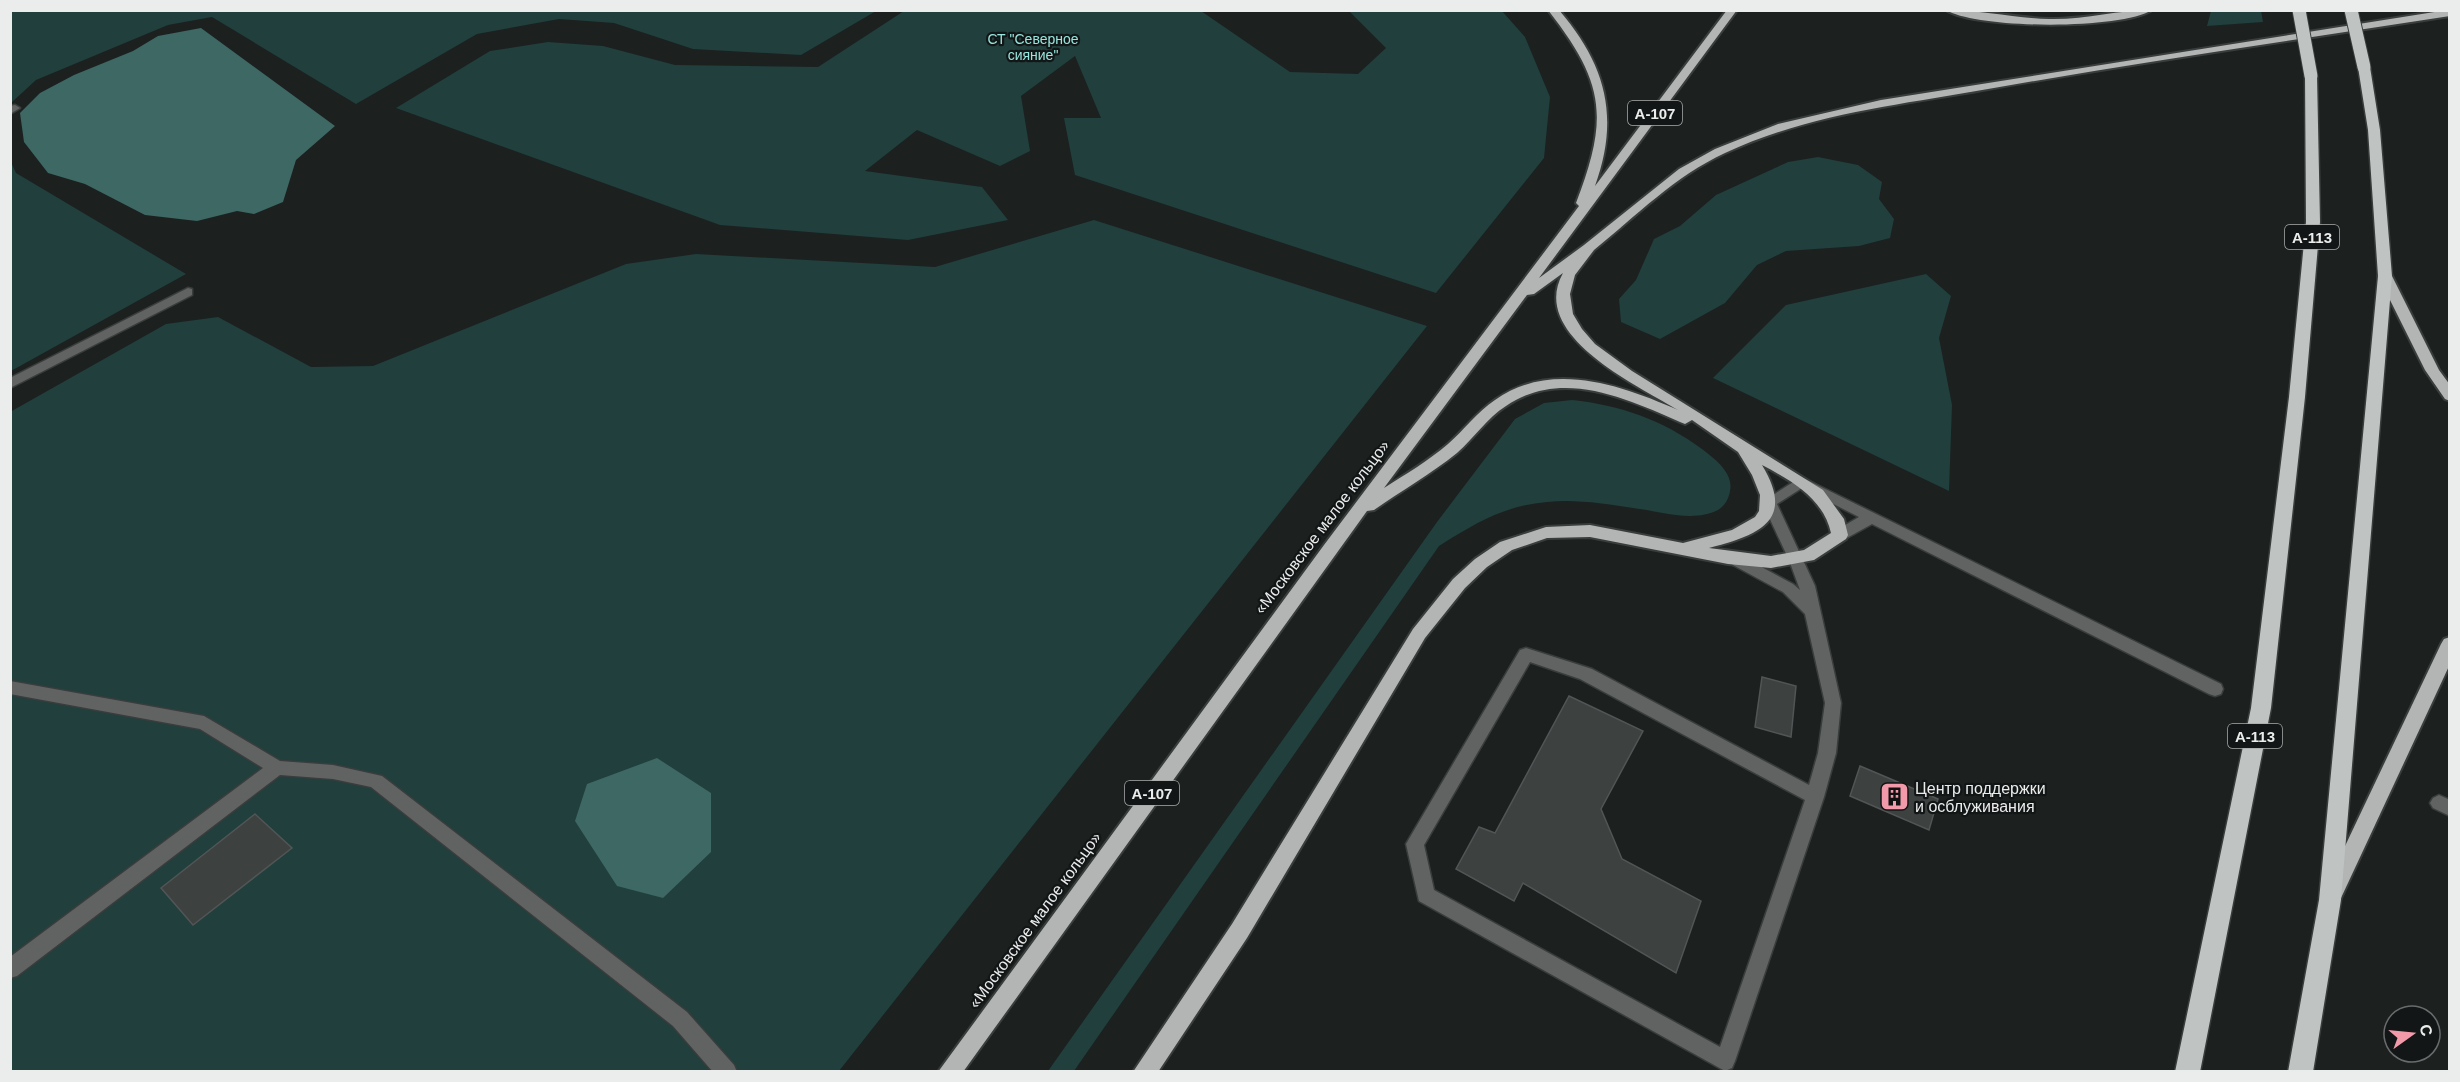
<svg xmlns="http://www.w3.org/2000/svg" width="2460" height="1082" viewBox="0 0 2460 1082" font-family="Arial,sans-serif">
	<rect width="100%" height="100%" fill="#1c201f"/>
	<g fill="#203f3d">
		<path d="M11 10H876V11L801 55 693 49 614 23 559 19 477 34 356 104 212 17 168 25 36 80 11 103Z"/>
		<path d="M904 11H1201L1290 72 1358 74 1386 48 1349 11H1502L1525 37 1550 97 1544 158 1436 293 1075 175 1064 118H1101L1075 56 1021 96 1030 151 1000 166 917 130 865 171 982 187 1008 220 908 240 720 225 396 108 490 51 548 42 603 46 675 65 818 67Z"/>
		<path d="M2211 11H2261L2263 22 2207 26Z"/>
		<path d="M1818 157 1858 165 1882 182 1879 199 1894 219 1890 238 1859 246 1786 251 1757 265 1725 303 1660 339 1621 322 1619 299 1636 280 1654 239 1680 226 1716 195 1788 162Z"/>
		<path d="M10 160 16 173 186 274 11 371Z"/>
		<path d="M1094 220 1427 326 839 1071H11L10 412 166 324 218 317 311 367 373 366 626 264 696 254 935 267Z"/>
		<path d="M1926 274 1951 296 1939 338 1952 405 1949 491 1713 378 1786 305Z"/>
		<path d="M1572 400C1620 405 1663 420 1702 449 1715 459 1734 473 1730 491 1729 498 1725 506 1718 510 1693 523 1660 511 1633 508 1605 504 1576 499 1547 502 1503 506 1476 523 1439 546L1074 1071H1048L1437 522 1515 419 1544 403Z"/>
	</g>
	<g fill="#3d6864">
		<path d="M201 28 335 126 296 160 283 202 254 214 237 211 197 221 145 215 85 184 48 173 24 142 20 113 40 93 74 75 133 51 158 36Z"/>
		<path d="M657 758 711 793V852L663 898 617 886 575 821 587 784Z"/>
	</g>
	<g fill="#3d4140" stroke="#525555" stroke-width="1.5">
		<path d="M1762 677 1796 686 1791 737 1755 727Z"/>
		<path d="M1569 696 1643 731 1601 809 1622 859 1701 901 1676 973 1523 883 1514 901 1456 869 1479 827 1495 833Z"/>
		<path d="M1860 766 1938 799 1929 830 1850 796Z"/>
		<path d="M255 814 292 848 193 925 161 888Z"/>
	</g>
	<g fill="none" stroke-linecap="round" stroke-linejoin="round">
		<defs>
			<g id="service">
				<path d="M15 105 20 108 10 114V106Z"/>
				<path d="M188 288 192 289V295L10 388V378Z"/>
				<path d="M1801 477 2221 684 2223 689 2221 694 2215 696 2209 694 1872 524 1845 539H1835L1833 535 1835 531 1859 517 1802 488 1777 504 1815 586 1841 703 1836 753 1824 797 1735 1061 1732 1068 1725 1071 1419 901 1406 844 1520 650 1526 648 1592 669 1809 785 1818 753 1825 703 1805 614 1783 592 1733 565 1730 561 1738 556 1743 557 1793 584 1800 590 1789 560 1762 502ZM1530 662 1580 679 1805 800 1720 1047 1434 890 1424 845Z"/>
				<path d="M10 681 204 716 280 761 333 765 382 776 687 1012 734 1065 737 1072H713L673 1026 371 787 333 779 280 775 17 976 10 978V957L263 768 200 729 10 694Z"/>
				<path d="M2439 795 2450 800V816L2433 808 2430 803 2433 798Z"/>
			</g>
			<g id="trunk">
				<path d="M1548 10H1559C1606 65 1620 117 1595 186L1727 10H1737L1539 278 1584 245 1679 169 1715 149 1778 124 1881 100 2447 10H2450V16C2296 40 2141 62 1988 89 1899 105 1808 114 1725 153 1675 176 1636 216 1594 250L1575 275 1570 294 1573 314 1582 329 1595 344 1632 371 1823 490 1844 519 1848 535 1846 539 1814 560 1771 568 1728 564 1590 537 1547 538 1512 550 1487 567 1465 588 1425 638 1247 938 1158 1072H1133L1232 924 1413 629 1453 579 1475 559 1500 542 1546 527 1590 525 1683 543 1732 530 1755 517 1759 511 1760 495 1752 475 1738 452 1692 420 1685 424 1680 422C1626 398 1561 368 1506 406 1487 418 1474 438 1457 453 1431 474 1401 491 1374 510L1367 511 963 1072H938L1324 545 1579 206 1576 203C1609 117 1605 83 1548 10ZM1563 273C1528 335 1637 385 1678 410 1621 385 1551 360 1495 400 1477 412 1464 430 1448 444 1428 461 1406 474 1384 488L1527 295 1534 294ZM1762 465C1792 481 1823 498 1831 533L1804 550 1771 556 1709 548C1759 535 1796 521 1762 465Z"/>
				<path d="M1946 10C1981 10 2015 18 2049 19 2084 20 2117 10 2152 10 2120 30 1977 29 1946 10Z"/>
				<path d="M2385 272 2392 276 2439 370 2450 385V401L2445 399 2425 370 2378 276Z"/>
				<path d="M2450 637V664L2341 898 2334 900 2327 898 2324 891 2327 884 2441 644 2444 639Z"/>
			</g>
			<g id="motorway">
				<path d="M2364 64 2370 67 2380 130 2392 276 2341 900 2313 1072H2288L2319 900 2378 276 2368 130 2358 67Z"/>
				<path d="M2311 72 2317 76 2320 222 2305 397 2271 708 2200 1072H2175L2251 708 2289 397 2306 222 2305 76Z"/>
			</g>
		</defs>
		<use href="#service" stroke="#393d3c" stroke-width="3"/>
		<use href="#trunk" stroke="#393d3c" stroke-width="4"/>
		<use href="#motorway" stroke="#393d3c" stroke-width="3"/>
		<use href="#service" fill="#616362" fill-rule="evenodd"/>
		<use href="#trunk" fill="#b2b5b4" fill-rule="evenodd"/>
		<use href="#motorway" fill="#bfc3c2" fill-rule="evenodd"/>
		<defs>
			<g id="motorway-bridge">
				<path d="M2299 10 2311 76"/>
				<path d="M2351 10 2364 67"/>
			</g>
		</defs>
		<use href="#motorway-bridge" stroke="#393d3c" stroke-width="15" stroke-linecap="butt"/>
		<use href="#motorway-bridge" stroke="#bfc3c2" stroke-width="13"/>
	</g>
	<defs>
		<symbol id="building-square" viewBox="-11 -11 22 22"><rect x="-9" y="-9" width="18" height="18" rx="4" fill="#f39aaa" stroke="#131616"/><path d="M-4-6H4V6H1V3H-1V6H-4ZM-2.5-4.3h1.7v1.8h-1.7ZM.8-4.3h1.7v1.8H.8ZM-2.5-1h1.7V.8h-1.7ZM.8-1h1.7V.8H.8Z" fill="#111"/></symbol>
	</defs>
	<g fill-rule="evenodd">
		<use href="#building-square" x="1878" y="780" width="33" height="33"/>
	</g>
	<g text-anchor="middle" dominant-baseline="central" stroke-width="4.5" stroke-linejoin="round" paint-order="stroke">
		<g font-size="14" fill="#96e6de" stroke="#131616">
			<text x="1033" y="39">СТ "Северное<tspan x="1033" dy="16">сияние"</tspan></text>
		</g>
		<g fill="#131616" stroke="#aaacac" stroke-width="1.5">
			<rect x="1628" y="101" width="54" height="24" rx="4.5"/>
			<rect x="2285" y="225" width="54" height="24" rx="4.5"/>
			<rect x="2228" y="724" width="54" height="24" rx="4.5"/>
			<rect x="1125" y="781" width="54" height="24" rx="4.5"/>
		</g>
		<g font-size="15" font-weight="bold" fill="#ebedec">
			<text x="1655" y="113">А-107</text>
			<text x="2312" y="237">А-113</text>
			<text x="2255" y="736">А-113</text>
			<text x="1152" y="793">А-107</text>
		</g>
		<g font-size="16" fill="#ebedec" stroke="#131616">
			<text transform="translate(1322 527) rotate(-53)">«Московское малое кольцо»</text>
			<text transform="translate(1035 920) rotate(-54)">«Московское малое кольцо»</text>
		</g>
		<g font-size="16" fill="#ebedec" stroke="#131616" text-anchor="start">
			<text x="1915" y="788">Центр поддержки<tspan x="1915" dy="18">и осблуживания</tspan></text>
		</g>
	</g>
	<rect width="2460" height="1082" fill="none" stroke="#ebedec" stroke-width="24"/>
	<g transform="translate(2412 1034) rotate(75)"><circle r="28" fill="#131616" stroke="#696c6c" stroke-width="1.5"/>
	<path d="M0-4.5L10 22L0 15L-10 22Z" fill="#f39aaa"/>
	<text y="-9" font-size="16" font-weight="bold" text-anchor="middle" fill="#ebedec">С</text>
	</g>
</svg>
